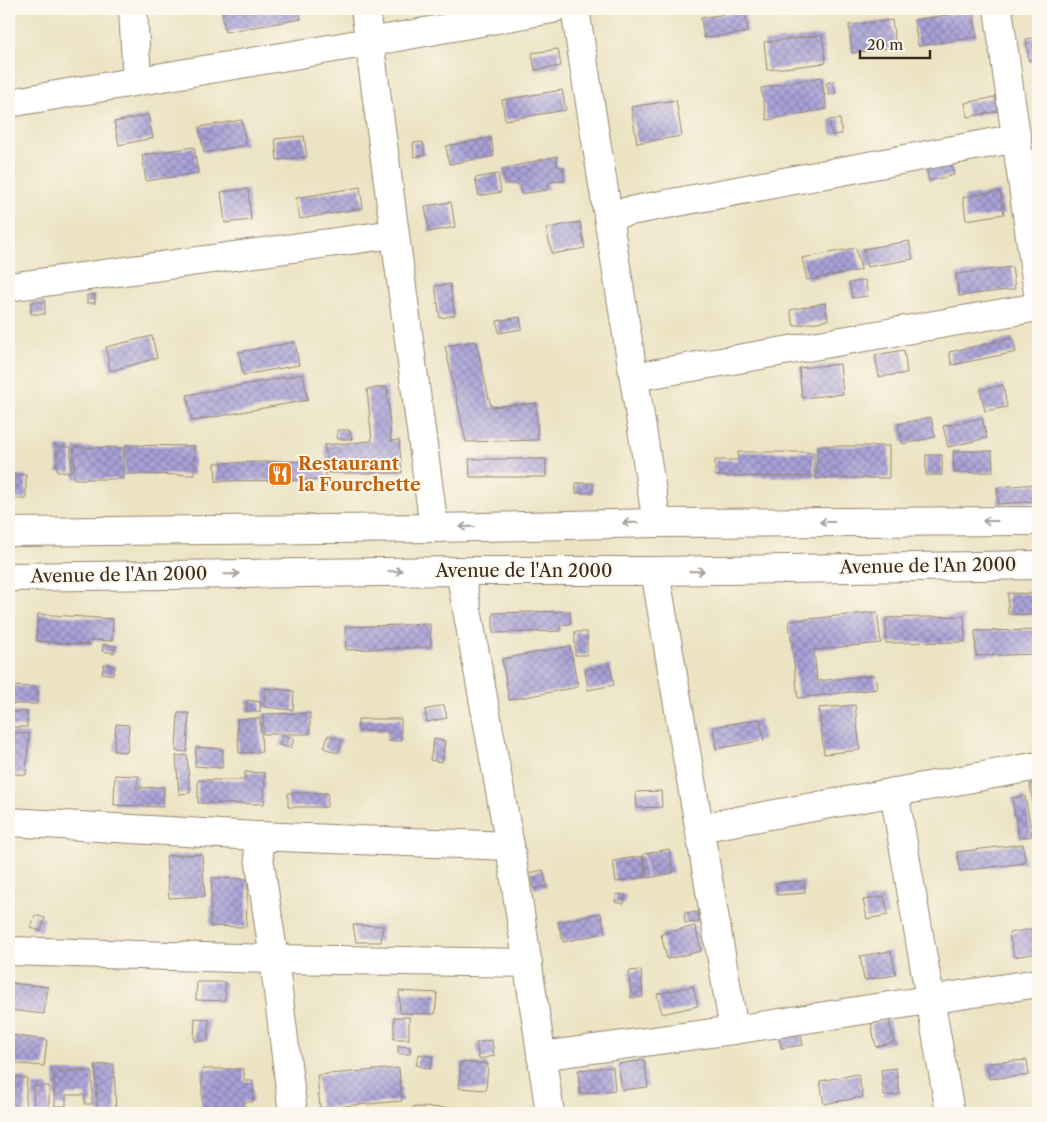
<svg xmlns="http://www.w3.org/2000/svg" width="1047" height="1122" viewBox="0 0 1047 1122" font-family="'Libre Caslon Text',serif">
	<defs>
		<pattern id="building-cross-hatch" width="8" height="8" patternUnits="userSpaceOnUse" patternTransform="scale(1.25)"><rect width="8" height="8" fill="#a8a1d8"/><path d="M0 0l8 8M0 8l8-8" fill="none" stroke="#8a83af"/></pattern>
	</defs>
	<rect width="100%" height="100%" fill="#fbf7ec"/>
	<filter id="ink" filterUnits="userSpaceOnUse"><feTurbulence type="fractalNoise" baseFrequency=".02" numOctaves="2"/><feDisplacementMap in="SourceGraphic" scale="10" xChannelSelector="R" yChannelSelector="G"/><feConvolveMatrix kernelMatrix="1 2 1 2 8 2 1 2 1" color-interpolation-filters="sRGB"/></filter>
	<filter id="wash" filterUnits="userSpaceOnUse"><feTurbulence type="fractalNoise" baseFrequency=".0096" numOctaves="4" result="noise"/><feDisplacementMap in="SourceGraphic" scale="20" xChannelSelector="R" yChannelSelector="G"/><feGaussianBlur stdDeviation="1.12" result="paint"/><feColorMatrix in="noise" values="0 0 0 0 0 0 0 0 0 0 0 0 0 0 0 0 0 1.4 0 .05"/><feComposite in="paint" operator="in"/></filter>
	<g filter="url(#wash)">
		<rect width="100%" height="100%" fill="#ece3c3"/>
		<g id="blocks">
			<g fill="url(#building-cross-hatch)">
				<path d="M243 9H299L301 19 225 32 222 12Z"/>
				<path d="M745 11 748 32 704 38 701 18Z"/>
				<path d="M973 11 977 37 918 46 914 20Z"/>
				<path d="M892 20 896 47 852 53 849 25Z"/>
				<path d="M822 35 826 63 767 70 764 42Z"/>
				<path d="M1038 37V60L1029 61 1026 39Z"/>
				<path d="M558 49 561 66 535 70 532 53Z"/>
				<path d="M821 77 827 109 767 120 761 88Z"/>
				<path d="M833 81 836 93 829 95 826 83Z"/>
				<path d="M562 90 566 110 505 120 502 100Z"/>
				<path d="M995 97 998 111 968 117 965 103Z"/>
				<path d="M676 100 682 136 637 143 631 107Z"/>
				<path d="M148 115 153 138 119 145 114 122Z"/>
				<path d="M840 119 842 134 832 135 829 120Z"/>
				<path d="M242 120 246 145 204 153 199 127Z"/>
				<path d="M304 136 307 157 277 160 275 139Z"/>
				<path d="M491 138 494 156 449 164 446 146Z"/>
				<path d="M423 142 425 155 414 157 413 143Z"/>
				<path d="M194 147 198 173 146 181 142 155Z"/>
				<path d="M557 156V166L563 167 564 181 549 182 547 190 521 194 519 184H506L502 169Z"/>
				<path d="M950 161 954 175 929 181 926 167Z"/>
				<path d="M498 174 501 192 479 196 475 178Z"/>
				<path d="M360 187 363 208 300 219 296 198Z"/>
				<path d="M248 189 251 220 225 223 221 192Z"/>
				<path d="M1000 191 1004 214 966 220 963 197Z"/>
				<path d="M451 202 455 227 429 232 425 206Z"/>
				<path d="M580 222 585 248 552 254 546 228Z"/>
				<path d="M909 241 913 259 867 267 863 249Z"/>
				<path d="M856 248 861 270 807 280 802 258Z"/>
				<path d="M1012 267 1015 289 959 296 956 274Z"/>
				<path d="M865 280 868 296 852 298 849 283Z"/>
				<path d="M450 284 455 315 440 318 435 286Z"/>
				<rect x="87" y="295" width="8" height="8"/>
				<rect x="31" y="302" width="14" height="12"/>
				<path d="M825 303 828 320 794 326 790 310Z"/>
				<path d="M520 317 522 329 499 333 497 321Z"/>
				<path d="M152 336 157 358 110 371 106 347Z"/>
				<path d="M1013 338 1016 352 952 365 949 352Z"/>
				<path d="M476 341 491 407 536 403 538 440 466 442 445 346Z"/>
				<path d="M295 342 299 365 243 375 239 352Z"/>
				<path d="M904 350 907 373 879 377 875 355Z"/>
				<path d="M840 364 843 394 802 398 799 368Z"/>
				<path d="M303 374 308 400 192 421 187 395Z"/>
				<path d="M1003 385 1007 407 985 411 980 390Z"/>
				<path d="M387 387 391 441 399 440 402 473H329L324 445 372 441 367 389Z"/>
				<path d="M931 417 935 437 903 444 898 424Z"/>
				<path d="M982 418 987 438 948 447 943 426Z"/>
				<path d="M337 430H349L352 439H337Z"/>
				<path d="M125 445 194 446V475L124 474Z"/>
				<path d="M57 446 71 447V472H57Z"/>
				<path d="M817 446H889V478H816Z"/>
				<path d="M74 447 123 448V479H74Z"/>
				<path d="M953 451H992L993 472 954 473Z"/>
				<path d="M738 452H814V477L715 476V460H738Z"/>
				<rect x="926" y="455" width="16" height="20"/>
				<path d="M469 459H546V477H470Z"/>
				<path d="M325 461 326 480 216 481 215 463Z"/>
				<rect x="9" y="475" width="17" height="24"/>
				<rect x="576" y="483" width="17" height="10"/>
				<path d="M1038 484V501L998 504 997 487Z"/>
				<path d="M1008 593 1038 594V615L1008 614Z"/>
				<path d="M570 611 571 624 560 625V631L493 633V613Z"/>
				<path d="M877 612 881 643 814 650 817 681 875 675 877 689 798 698 789 621Z"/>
				<path d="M38 614 113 619 112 641 91 640V645L36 641Z"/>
				<path d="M964 616 965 642 886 643V618Z"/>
				<path d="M430 624 431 647 346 650 345 627Z"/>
				<path d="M1038 630V654L976 656 975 631Z"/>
				<rect x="575" y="632" width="12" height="23"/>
				<path d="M103 644 116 646 114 653 102 651Z"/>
				<path d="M570 646 578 687 509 700 502 659Z"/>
				<path d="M104 664 115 666 113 675 102 673Z"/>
				<path d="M610 665 614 685 588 690 585 670Z"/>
				<path d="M9 686 37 687V704H9Z"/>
				<path d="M265 688 294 691 293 710 264 707Z"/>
				<path d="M247 700 261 702 260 712 246 711Z"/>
				<path d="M444 705 447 718 427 722 425 710Z"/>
				<path d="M855 705 860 750 824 754 819 708Z"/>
				<rect x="9" y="712" width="18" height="15"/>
				<path d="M178 713H189L187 752 176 751Z"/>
				<path d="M310 713V734H263V714Z"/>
				<path d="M260 718 262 752 239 753 237 719Z"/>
				<path d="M358 719H401V741H388V731H358Z"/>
				<path d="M760 719 764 740 716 749 713 727Z"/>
				<path d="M116 724 129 725 127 752 114 751Z"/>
				<path d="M9 732 29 734 26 775 9 773Z"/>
				<path d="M283 735 294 738 291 748 279 745Z"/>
				<path d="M328 735 342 740 338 753 324 748Z"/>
				<path d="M434 739 445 741 442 762 430 760Z"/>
				<path d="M196 747 223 749 222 768 195 766Z"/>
				<path d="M187 755 190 793 179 794 176 756Z"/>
				<path d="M245 772 265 773 264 804 198 803V780H245Z"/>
				<path d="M115 775 139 776 136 788 164 787 163 807 114 805Z"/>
				<path d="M1038 783V808H1034L1030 784Z"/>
				<path d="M661 791 662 807 637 808 636 792Z"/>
				<path d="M288 793H328L327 807H288Z"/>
				<path d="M1025 796 1032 836 1019 838 1012 798Z"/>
				<path d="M1023 844 1025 863 960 871 957 852Z"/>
				<path d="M669 849 673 873 648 878 643 854Z"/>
				<path d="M202 854 205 896 169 898 166 856Z"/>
				<path d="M642 856 646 877 616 882 613 861Z"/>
				<path d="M543 870 547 886 534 889 530 873Z"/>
				<path d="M212 878 248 879 246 927 210 926Z"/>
				<path d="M804 881 805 893 777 895 776 883Z"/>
				<path d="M617 894 626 895 624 904 615 902Z"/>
				<path d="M884 896 888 915 867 919 863 900Z"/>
				<path d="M698 912 699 922 685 923 684 913Z"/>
				<path d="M601 913 605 933 563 942 558 922Z"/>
				<path d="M35 915 45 918 41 931 31 928Z"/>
				<path d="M353 925 383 926 381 942H356Z"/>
				<path d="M695 926 701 951 667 959 661 934Z"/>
				<path d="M1037 928 1038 953 1014 957 1009 933Z"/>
				<path d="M891 951 896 975 864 980 860 956Z"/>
				<path d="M641 970 643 997 631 998 629 971Z"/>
				<path d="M197 982H225V1001L196 1000Z"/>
				<path d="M9 983 48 987 44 1014 9 1010Z"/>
				<path d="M693 986 698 1006 662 1014 657 994Z"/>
				<path d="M399 991 437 993 435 1014 400 1013Z"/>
				<rect x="394" y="1017" width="15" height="22"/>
				<path d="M195 1018 209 1019 208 1041H194Z"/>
				<path d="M889 1020 894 1042 876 1047 871 1024Z"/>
				<path d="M800 1032 803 1045 781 1048 779 1036Z"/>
				<path d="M9 1035 47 1040 44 1066 9 1063Z"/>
				<path d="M492 1040 494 1056 479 1059 476 1043Z"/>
				<path d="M398 1046 410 1047V1054H398Z"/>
				<path d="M419 1054 433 1057 430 1069 416 1065Z"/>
				<path d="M644 1060 648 1087 622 1090 618 1064Z"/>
				<path d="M1027 1060 1029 1075 989 1079 987 1063Z"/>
				<path d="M461 1062 488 1064 486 1090 459 1088Z"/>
				<path d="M114 1064 116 1113H98L95 1065Z"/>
				<path d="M613 1067 615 1090 580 1094 578 1070Z"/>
				<path d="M399 1068 402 1101 320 1108 317 1075Z"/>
				<path d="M896 1068 900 1094 884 1096 881 1070Z"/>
				<path d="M202 1069H244V1081H253V1102H243V1113H202Z"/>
				<path d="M54 1071H92V1104H85V1095H66V1106H55Z"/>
				<path d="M858 1074 863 1097 824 1104 820 1081Z"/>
				<path d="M9 1077 27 1078 25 1113H9Z"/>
				<path d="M33 1086H49V1113H34Z"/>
				<path d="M413 1107 454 1108V1113H413Z"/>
			</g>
		</g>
	</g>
	<g filter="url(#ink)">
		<use href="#blocks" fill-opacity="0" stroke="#948670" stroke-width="1"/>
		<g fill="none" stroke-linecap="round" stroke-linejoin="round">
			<defs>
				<g id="minor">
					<path d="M133 9 137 81"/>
					<path d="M365 9 434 528"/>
					<path d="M575 9 657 523"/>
					<path d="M998 9 1038 293"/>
					<path d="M9 103 370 42 552 9"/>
					<path d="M609 215 1017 138"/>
					<path d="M9 287 394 234"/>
					<path d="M634 377 1038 307"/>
					<path d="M460 571 510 846 550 1113"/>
					<path d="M655 571 734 1030"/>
					<path d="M894 792 950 1113"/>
					<path d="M9 822 256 836 510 846"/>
					<path d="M699 828 1038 766"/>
					<path d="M256 836 274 959 293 1113"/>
					<path d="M9 951 274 959 528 963"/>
					<path d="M541 1056 734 1030 1038 983"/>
				</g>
				<g id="major">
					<path d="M9 532 434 528 657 523 1038 521"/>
					<path d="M9 577 460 571H655L1038 565"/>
				</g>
			</defs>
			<use href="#minor" stroke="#948670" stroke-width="30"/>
			<use href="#major" stroke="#948670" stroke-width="30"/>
			<use href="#minor" stroke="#fff" stroke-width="28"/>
			<use href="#major" stroke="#fff" stroke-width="28"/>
		</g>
		<defs><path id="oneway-shaft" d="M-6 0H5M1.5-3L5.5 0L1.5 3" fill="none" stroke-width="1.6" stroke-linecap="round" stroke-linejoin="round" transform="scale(1.25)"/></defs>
		<g stroke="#a79f9a">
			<use href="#oneway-shaft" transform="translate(990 521) rotate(180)"/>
			<use href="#oneway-shaft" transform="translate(827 522) rotate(180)"/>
			<use href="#oneway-shaft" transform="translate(630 523) rotate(179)"/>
			<use href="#oneway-shaft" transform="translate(467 527) rotate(179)"/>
			<use href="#oneway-shaft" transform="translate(395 571) rotate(-1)"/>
			<use href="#oneway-shaft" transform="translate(697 571) rotate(-1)"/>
			<use href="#oneway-shaft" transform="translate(232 574) rotate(-1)"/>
		</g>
	</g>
	<defs>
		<symbol id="restaurant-square" viewBox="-11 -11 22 22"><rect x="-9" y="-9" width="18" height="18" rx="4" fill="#e8710a" stroke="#fbf7ec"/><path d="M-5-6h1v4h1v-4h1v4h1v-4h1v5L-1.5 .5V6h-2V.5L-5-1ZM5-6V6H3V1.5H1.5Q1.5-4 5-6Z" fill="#fff"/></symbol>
	</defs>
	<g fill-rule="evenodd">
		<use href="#restaurant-square" x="266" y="460" width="28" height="28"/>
	</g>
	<g text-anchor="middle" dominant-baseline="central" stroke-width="4" stroke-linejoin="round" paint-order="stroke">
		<g font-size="18" font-weight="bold" fill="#c56008" stroke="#fbf7ec" text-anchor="start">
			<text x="298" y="464">Restaurant<tspan x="298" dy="21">la Fourchette</tspan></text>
		</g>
		<g font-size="18" fill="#3b2a1e" stroke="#fbf7ec">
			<text transform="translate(928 566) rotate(-1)">Avenue de l'An 2000</text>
			<text x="524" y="571">Avenue de l'An 2000</text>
			<text transform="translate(119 575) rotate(-1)">Avenue de l'An 2000</text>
		</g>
	</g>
	<rect width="1047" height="1122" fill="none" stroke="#fbf7ec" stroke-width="30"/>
	<path d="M860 50v8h70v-8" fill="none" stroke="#3b2a1e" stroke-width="2.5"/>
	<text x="867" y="50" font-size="15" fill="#3b2a1e" stroke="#fbf7ec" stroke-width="4" paint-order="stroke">20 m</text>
</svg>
